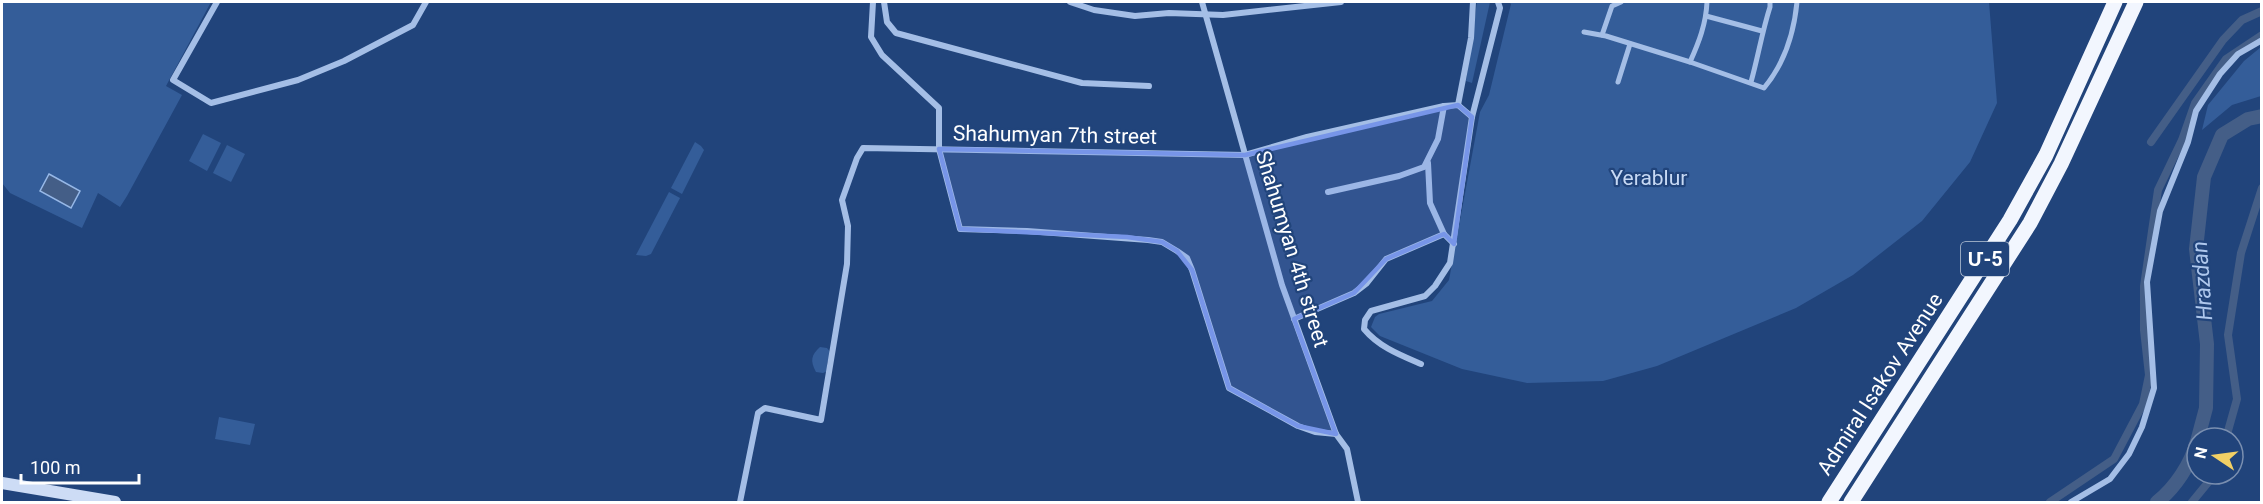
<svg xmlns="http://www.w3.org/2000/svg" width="2263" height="504" viewBox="0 0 2263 504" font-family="Roboto,'Noto Sans Armenian',sans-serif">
	<rect width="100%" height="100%" fill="#21447b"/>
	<g fill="#345d99">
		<path d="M2 2H211L166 86 182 95 127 196 120 207 98 193 82 228 10 193 2 183Z"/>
		<path d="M1477 2H1490L1472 83 1466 81Z"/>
		<path d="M1509 2H1989L1997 103 1970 162 1922 221 1853 275 1796 308 1657 366 1603 381 1527 383 1462 369 1380 336 1371 327 1375 317 1379 314 1432 301 1449 280 1480 112 1489 95 1511 4Z"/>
		<path d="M2261 47V96L2232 105 2202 130 2208 105 2244 61Z"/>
		<path d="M203 134 221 143 207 171 189 161Z"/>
		<path d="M695 142 701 146 704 150 682 194 671 188Z"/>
		<path d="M227 145 245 154 231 182 213 173Z"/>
		<path d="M669 192 680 198 651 254 646 256 636 255Z"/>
		<path d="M820 347 827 348 831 353 827 363 828 371 823 373 816 372C810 361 811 355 820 347Z"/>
		<path d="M219 417 255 424 250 445 215 439Z"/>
	</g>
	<path fill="#445e87" stroke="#97b8e7" stroke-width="1.5" d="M49 174 80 191 71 208 40 191Z"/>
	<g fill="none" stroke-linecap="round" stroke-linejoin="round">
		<g stroke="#445e87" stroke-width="8">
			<path d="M2151 142 2223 40 2242 20 2262 11"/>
			<path d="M2226 438 2237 399 2228 335 2241 253 2262 188"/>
			<path d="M2050 502 2114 459 2143 404 2149 375 2144 330V286L2158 190 2182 140 2195 103 2226 59 2262 35"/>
			<path d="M2192 502 2215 474"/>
		</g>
		<g stroke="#445e87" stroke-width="14">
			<path d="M2198 438 2206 408 2207 344 2196 249 2204 177 2222 135 2248 119 2262 116"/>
			<path d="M2157 502C2175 488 2191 464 2197 441"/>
		</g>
		<g stroke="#a4bee6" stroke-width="5">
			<path d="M1706 16 1762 31"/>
			<path d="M1584 32 1606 36 1690 62 1764 88C1784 64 1794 33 1797 2"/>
			<path d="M1602 35 1612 6 1621 2"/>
			<path d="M1690 62C1699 42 1706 24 1707 2"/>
			<path d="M1618 82 1630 44"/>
			<path d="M1751 82C1758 57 1762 32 1770 7V2"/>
		</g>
		<g stroke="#a4bee6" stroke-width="6">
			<path d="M217 2 173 80 211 103 298 80 344 61 413 25 426 2"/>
			<path d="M873 2 871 37 882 55 939 108V149L960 229 1027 231 1148 240 1162 242 1177 251 1187 258 1192 270 1229 388 1298 426 1315 432 1336 434"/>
			<path d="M884 2 887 22 896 33 1082 83 1149 86"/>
			<path d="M1070 2 1094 10 1135 16 1169 13 1223 15 1341 2"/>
			<path d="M1202 2 1282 285 1336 434 1347 449 1358 502"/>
			<path d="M1458 105 1471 38 1473 2"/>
			<path d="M1428 163 1430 203 1444 234"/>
			<path d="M1328 192 1399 176 1424 167 1438 139 1444 106"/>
			<path d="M1294 319 1354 293 1367 283 1386 259 1444 234 1454 244"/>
			<path d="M1421 364C1400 355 1379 347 1364 329L1365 320 1371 311 1425 296 1435 286 1450 263 1472 117 1500 8 1498 2"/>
			<path d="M740 502 758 413 765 408 821 420 847 264 848 226 842 200 857 158 863 148 1245 155 1307 137 1444 106 1458 105 1472 117"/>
			<path d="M2071 502 2110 479 2129 454 2142 427 2154 388 2147 282 2160 211 2188 142 2196 111 2220 74 2238 54 2262 40"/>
		</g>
		<path stroke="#cddcf5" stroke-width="12" d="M2 483 115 502"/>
		<g stroke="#f2f6fe" stroke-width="15">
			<path d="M1829 502 2010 220 2046 155 2115 2"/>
			<path d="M1851 502 2030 223 2061 164 2136 2"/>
		</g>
	</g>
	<path fill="#7795e8" fill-opacity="0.2" stroke="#7795e8" stroke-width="4.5" stroke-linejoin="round" d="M1458 105 1472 117 1454 244 1444 234 1386 259 1354 293 1294 319 1336 434 1298 426 1229 388 1192 270 1177 251 1162 242 1127 237 960 229 939 149 1245 155Z"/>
	<g text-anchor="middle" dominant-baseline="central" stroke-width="4.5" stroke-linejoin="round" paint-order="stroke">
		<rect fill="#21447b" stroke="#bcc7d7" stroke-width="1.5" x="1961" y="242" width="48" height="34" rx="4.5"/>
		<g font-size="20" font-weight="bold" fill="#fff">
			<text x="1985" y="259">Մ-5</text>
		</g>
		<g font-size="21" fill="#fff" stroke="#21447b">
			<text transform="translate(1055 135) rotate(1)">Shahumyan 7th street</text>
			<text transform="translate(1292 249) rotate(73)">Shahumyan 4th street</text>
			<text transform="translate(1880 384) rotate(-57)">Admiral Isakov Avenue</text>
		</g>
		<g font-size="21" fill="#c7d9f4" stroke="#21447b">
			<text x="1649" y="178">Yerablur</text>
		</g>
		<g font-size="22" font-style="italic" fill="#afc8ed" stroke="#21447b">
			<text transform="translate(2202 281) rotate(-94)">Hrazdan</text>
		</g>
	</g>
	<rect width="2263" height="504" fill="none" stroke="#ffffff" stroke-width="6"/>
	<g transform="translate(2215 456) rotate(283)"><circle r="28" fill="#21447b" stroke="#7a8fb0" stroke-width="1.5"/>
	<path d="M0-4.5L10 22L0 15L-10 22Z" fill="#f2d065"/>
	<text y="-9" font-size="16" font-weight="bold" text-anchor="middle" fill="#ffffff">N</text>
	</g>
	<path d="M21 474v9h118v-9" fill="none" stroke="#ffffff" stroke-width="3"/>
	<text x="30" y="474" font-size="18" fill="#ffffff" stroke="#21447b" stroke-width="4.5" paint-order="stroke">100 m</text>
</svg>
